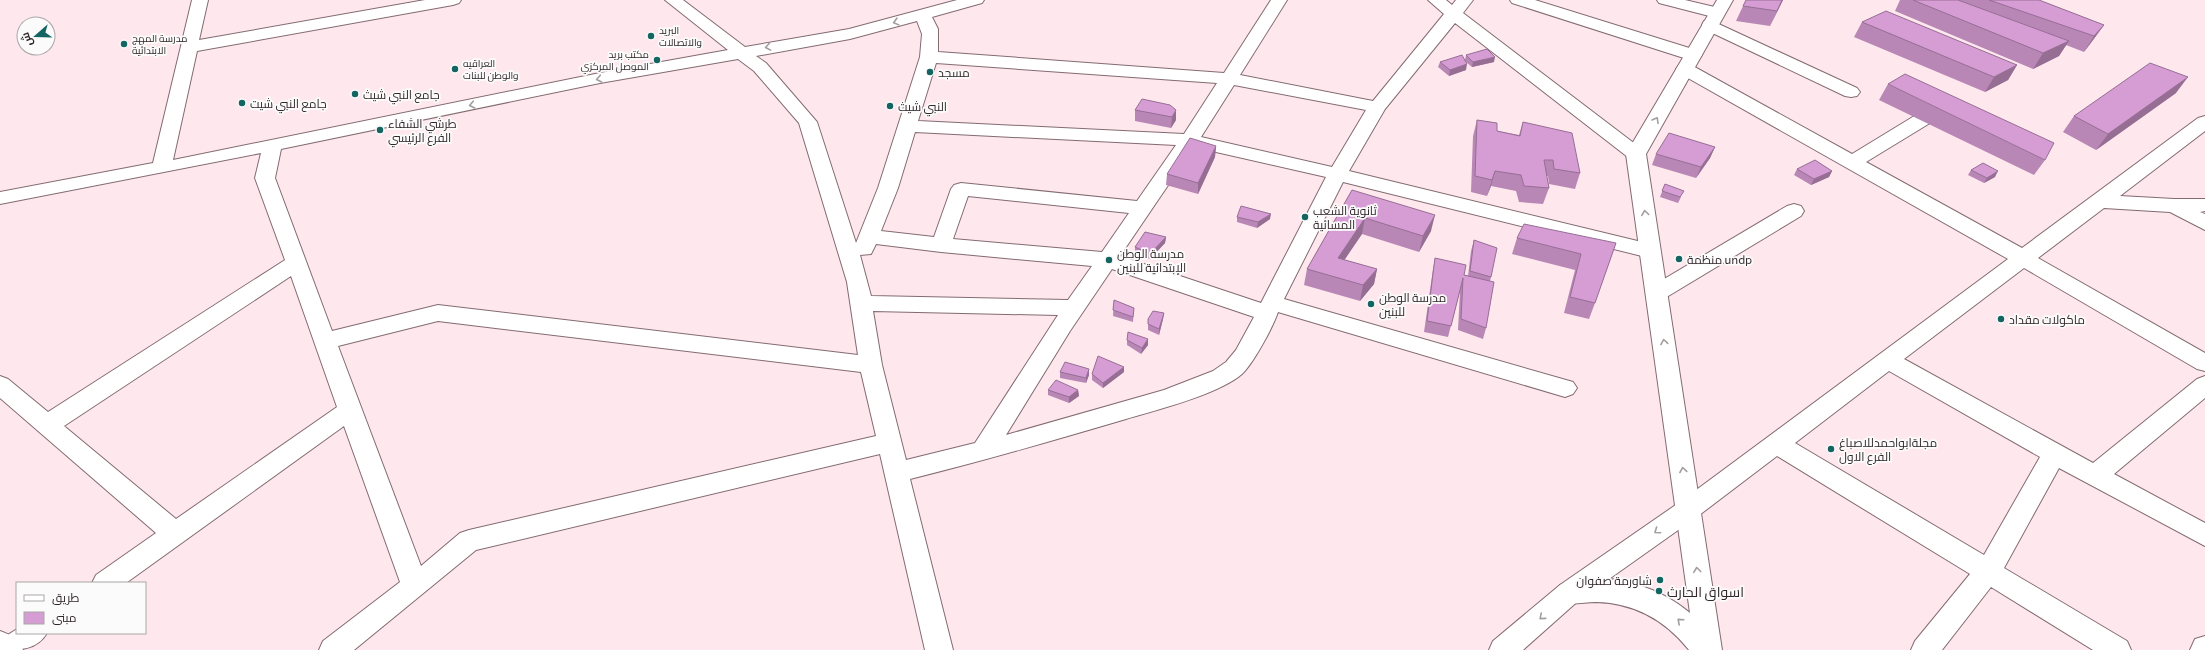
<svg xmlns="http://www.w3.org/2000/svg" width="2205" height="650" viewBox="0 0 2205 650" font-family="Commissioner,Cairo,sans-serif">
	<rect width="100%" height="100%" fill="#fee8ed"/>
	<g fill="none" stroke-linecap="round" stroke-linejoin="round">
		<defs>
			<g id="minor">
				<path d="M192 0H208L199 40 425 0H461L459 3 453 5 197 51 173 160 600 73 728 50 665 0H683L745 47 849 29 957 0H984L982 3 932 17 938 29V52L1224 73 1271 0H1287L1240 75 1373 101 1444 14 1428 0H1446L1452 5 1456 0H1473L1463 13 1643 150 1646 154 1643 158 1636 160 1629 158 1455 23 1385 109 1349 171 1650 244 1657 246 1660 251 1657 256 1650 258 1343 182 1284 299 1573 382 1577 388 1573 394 1565 397 1278 312C1273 327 1253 364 1242 374 1219 394 1157 410 1126 419 1055 440 983 461 910 479L953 650H925L880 454 476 550 354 650H319L323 641 400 582 344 426 126 583H92L96 575 156 533 0 398V376L8 379 48 412 285 260 255 178 261 153 0 204V192L153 163ZM917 21 922 34 920 57 878 188 856 243 817 122 766 63 756 56 850 39ZM738 59 754 71 799 123 847 282 858 355 438 305 332 331 275 178 281 149 600 83ZM936 63 1217 83 1184 134 918 121ZM1234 85 1366 110 1332 167 1201 137ZM915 132 1176 145 1137 201 961 183 954 185 951 189 934 237 881 231 898 188ZM1194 147 1326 177 1261 303 1120 256ZM968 196 1129 213 1102 252 953 239ZM876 244 941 252 1092 266 1068 300 871 296 860 255 871 254ZM1112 269 1254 317 1236 350 1226 362 1213 371 1164 390 1006 435 1070 331ZM291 276 337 407 176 519 64 426ZM873 311 1058 315 975 443 906 460 882 365ZM438 321 861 372 876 436 469 530 460 533 421 566 338 346Z"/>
				<path d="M1510 0H1535L1699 51 1702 55 1699 59H1687L1512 3Z"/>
				<path d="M1657 0H1685L1723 9 1725 13 1723 17 1717 18 1659 3Z"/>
				<path d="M1710 20 1857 88 1860 92 1857 96 1851 97 1845 96 1704 29 1702 25 1704 21Z"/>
				<path d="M1685 64 1691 65 1852 154 1916 115 1923 113 1930 115 1932 119 1930 123 1866 162 2022 248 2198 118 2205 116V131L2120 196 2174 199H2205V211L2200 212 2205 214V230L2170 212 2104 208 2038 258 2205 353V371L2197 369 2024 268 1904 359 2093 463 2197 379 2205 376V398L2114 474 2205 523V546L2059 468 2004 568 2127 641 2131 650H2093L1991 587 1942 650H1911L1915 641 1970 574 1777 456 1698 516 1578 601 1523 650H1489L1493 641 1560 585 1680 502 2008 259 1679 73 1676 69 1679 65ZM1889 371 2040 457 1984 555 1795 443Z"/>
				<path d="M1794 204 1801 206 1804 211 1801 216 1665 298 1657 301 1649 298 1646 293 1649 288 1787 206Z"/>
				<path d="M17 629V633H47C37 650 20 650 0 650V640Z"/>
				<path d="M2205 636V650H2190L2195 639Z"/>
			</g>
			<g id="major">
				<path d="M1717 0H1733L1646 154 1722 650H1689C1665 620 1635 603 1596 602 1583 602 1572 606 1560 601L1556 593 1560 585C1602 569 1656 584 1690 613L1626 154Z"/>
				<path d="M0 631C11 635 18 639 23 650H0Z"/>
			</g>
		</defs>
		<use href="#minor" stroke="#836b71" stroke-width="2"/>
		<use href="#major" stroke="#836b71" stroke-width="2"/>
		<use href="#minor" fill="#fff" fill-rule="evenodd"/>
		<use href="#major" fill="#fff" fill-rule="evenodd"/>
	</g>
	<g fill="#b887b6">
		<path d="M1746 0H1783L1770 26 1736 21 1743 6Z"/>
		<path d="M1900 0H2039L2104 25 2093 40 2084 52 2066 45 2059 56 2033 69 1895 11Z"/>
		<path d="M1862 22 2017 65 2008 80 1985 92 1854 37Z"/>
		<path d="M1466 55 1494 62 1472 67 1466 62V70L1449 76 1438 67 1440 62 1465 60Z"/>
		<path d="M1888 84 2045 160 2034 175 1879 100Z"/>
		<path d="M2176 93 2096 150 2063 132 2074 116Z"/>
		<path d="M1170 105 1176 120 1171 128 1135 121V110Z"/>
		<path d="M1477 120 1497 131 1519 135 1523 122 1580 173 1575 189 1549 184 1548 176H1546L1549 188 1543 204 1519 202 1516 191 1491 186 1487 196 1471 192 1473 136Z"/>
		<path d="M1216 146 1215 157 1198 194 1166 185 1167 174Z"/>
		<path d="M1715 147 1710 158 1696 178 1652 165 1656 154Z"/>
		<path d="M1797 169 1832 171 1829 177 1811 185 1794 175Z"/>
		<path d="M1971 170 1995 177 1984 183 1968 175Z"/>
		<path d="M1665 184 1681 197 1678 203 1660 197Z"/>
		<path d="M1352 190 1431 231 1419 252 1362 234 1344 260 1377 269 1374 284 1360 301 1304 285 1307 269Z"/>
		<path d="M1237 217 1270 219 1257 228 1237 222Z"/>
		<path d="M1166 237 1165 243 1150 259 1135 252V247Z"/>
		<path d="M1517 238 1616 243 1595 303 1589 319 1564 313 1575 270 1512 254Z"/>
		<path d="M1474 240 1491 277 1490 281 1486 328 1483 339 1458 330 1460 291 1448 337 1424 332 1433 269 1435 258 1464 275 1468 276 1471 251Z"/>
		<path d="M1114 300 1134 308 1133 322 1113 316Z"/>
		<path d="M1164 313 1163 319 1159 335 1148 330V319Z"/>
		<path d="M1148 339V345L1141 354 1127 345V340Z"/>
		<path d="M1124 367V372L1103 388 1092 380V374Z"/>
		<path d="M1089 369V375L1086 383 1060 378V372Z"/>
		<path d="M1048 390H1078L1079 396 1069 403 1048 395Z"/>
	</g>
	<g fill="#966e94">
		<path d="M1782 0H1783L1770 26 1777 11Z"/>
		<path d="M2104 25 2093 40 2084 52 2094 36Z"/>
		<path d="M2069 41 2059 56 2033 69 2043 53Z"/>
		<path d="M1495 57 1494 62 1472 67 1473 62Z"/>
		<path d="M1467 64 1466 70 1449 76 1450 70Z"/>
		<path d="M2017 65 2008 80 1985 92 1994 77Z"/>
		<path d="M2188 77 2176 93 2096 150 2108 134Z"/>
		<path d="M1176 110V120L1171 128 1172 117Z"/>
		<path d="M1216 146 1215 157 1198 194V183Z"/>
		<path d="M1715 147 1710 158 1696 178 1701 167Z"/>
		<path d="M1495 171 1491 186 1487 196 1492 180Z"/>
		<path d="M1832 171 1829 177 1811 185 1814 179Z"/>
		<path d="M1998 171 1995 177 1984 183 1987 178Z"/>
		<path d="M1271 214 1270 219 1257 228 1258 222Z"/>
		<path d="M1435 215 1431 231 1419 252 1423 236Z"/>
		<path d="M1365 218 1362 234 1335 274 1338 258Z"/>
		<path d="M1166 237 1165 243 1150 259V254Z"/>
		<path d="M1377 269 1374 284 1360 301 1363 285Z"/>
		<path d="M1164 313 1163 319 1159 335V329Z"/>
		<path d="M1148 339V345L1141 354 1142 348Z"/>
		<path d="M1124 367V372L1103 388V383Z"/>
		<path d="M1089 369V375L1086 383V378Z"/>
		<path d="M1078 390 1079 396 1069 403V397Z"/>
	</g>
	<g fill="#d69dd4" stroke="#966e94">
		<path d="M1746 0H1782L1777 11 1743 6Z"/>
		<path d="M1913 0H1958L2069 41 2043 53Z"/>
		<path d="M1989 0H2039L2104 25 2094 36Z"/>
		<path d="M1886 11 2017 65 1994 77 1862 22Z"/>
		<path d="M1487 49 1495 57 1473 62 1466 55Z"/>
		<path d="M1462 55 1467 64 1450 70 1440 62Z"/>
		<path d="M2150 63 2188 77 2108 134 2074 116Z"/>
		<path d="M1905 74 2054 143 2045 160 1888 84Z"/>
		<path d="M1142 99 1170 105 1176 110 1172 117 1135 110Z"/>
		<path d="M1477 120 1497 123V131L1520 136 1523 122 1572 133 1580 173 1554 169 1553 160H1544L1549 188 1524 186 1521 175 1495 171 1492 180 1475 176Z"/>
		<path d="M1669 133 1715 147 1701 167 1656 154Z"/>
		<path d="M1190 138 1216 146 1198 183 1167 174Z"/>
		<path d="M1815 160 1832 171 1814 179 1797 169Z"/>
		<path d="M1983 163 1998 171 1987 178 1971 170Z"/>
		<path d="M1665 184 1684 191 1680 197 1662 191Z"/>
		<path d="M1352 190 1435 215 1423 236 1365 218 1338 258 1377 269 1363 285 1307 269Z"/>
		<path d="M1241 206 1271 214 1258 222 1237 217Z"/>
		<path d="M1524 224 1616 243 1595 303 1570 297 1581 254 1517 238Z"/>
		<path d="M1145 232 1166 237 1150 254 1135 247Z"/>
		<path d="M1474 240 1497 248 1491 277 1470 271Z"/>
		<path d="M1435 258 1466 265 1464 275 1494 282 1486 328 1461 319 1463 278 1451 326 1427 321Z"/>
		<path d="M1114 300 1134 308 1133 317 1113 310Z"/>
		<path d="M1153 311 1164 313 1159 329 1148 324V319Z"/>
		<path d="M1128 332 1148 339 1142 348 1127 340Z"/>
		<path d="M1098 356 1124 367 1103 383 1092 374Z"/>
		<path d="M1065 362 1089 369 1086 378 1060 372Z"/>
		<path d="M1056 380 1078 390 1069 397 1048 390Z"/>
	</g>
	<defs><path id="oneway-chevron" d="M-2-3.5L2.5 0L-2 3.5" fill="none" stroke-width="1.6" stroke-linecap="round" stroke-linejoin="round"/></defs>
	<g stroke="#a29d9f">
		<use href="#oneway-chevron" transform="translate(896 22) rotate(165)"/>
		<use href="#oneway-chevron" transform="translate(768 47) rotate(170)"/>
		<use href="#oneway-chevron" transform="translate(599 79) rotate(169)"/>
		<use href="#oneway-chevron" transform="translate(472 105) rotate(168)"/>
		<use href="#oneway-chevron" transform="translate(1656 120) rotate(-60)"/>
		<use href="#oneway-chevron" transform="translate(1645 213) rotate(-98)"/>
		<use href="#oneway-chevron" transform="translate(1664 342) rotate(-99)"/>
		<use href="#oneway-chevron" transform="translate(1683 470) rotate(-99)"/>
		<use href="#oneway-chevron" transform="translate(1657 531) rotate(145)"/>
		<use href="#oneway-chevron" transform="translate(1697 570) rotate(-97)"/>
		<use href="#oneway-chevron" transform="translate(1542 617) rotate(139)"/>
		<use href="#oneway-chevron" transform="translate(1680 621) rotate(-138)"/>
	</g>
	<g fill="#146462" stroke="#fbfbfb" stroke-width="1.5">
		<circle cx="651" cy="36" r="4"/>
		<circle cx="124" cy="44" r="4"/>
		<circle cx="657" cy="60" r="4"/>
		<circle cx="455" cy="69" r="4"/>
		<circle cx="930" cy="72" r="4"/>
		<circle cx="355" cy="94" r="4"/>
		<circle cx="242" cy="103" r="4"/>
		<circle cx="890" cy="106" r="4"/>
		<circle cx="380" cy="130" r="4"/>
		<circle cx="1305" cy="217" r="4"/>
		<circle cx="1679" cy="259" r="4"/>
		<circle cx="1109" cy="260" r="4"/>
		<circle cx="1371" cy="304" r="4"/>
		<circle cx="2001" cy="319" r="4"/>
		<circle cx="1831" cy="449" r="4"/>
		<circle cx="1660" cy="580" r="4"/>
		<circle cx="1659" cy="591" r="4"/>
	</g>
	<g text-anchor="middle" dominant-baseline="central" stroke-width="3.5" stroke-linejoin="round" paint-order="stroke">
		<g font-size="10" fill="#312629" stroke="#fbfbfb" text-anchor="start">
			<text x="659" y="30">البريد<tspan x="659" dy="12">والاتصالات</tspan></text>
			<text x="132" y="38">مدرسة المهج<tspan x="132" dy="12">الابتدائية</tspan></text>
			<text x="649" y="54" text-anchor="end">مكتب بريد<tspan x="649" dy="12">الموصل المركزي</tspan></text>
			<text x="463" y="63">العراقيه<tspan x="463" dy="12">والوطن للبنات</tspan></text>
		</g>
		<g font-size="12" fill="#312629" stroke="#fbfbfb" text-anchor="start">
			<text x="938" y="72">مسجد</text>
			<text x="363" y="94">جامع النبي شيث</text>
			<text x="250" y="103">جامع النبي شيت</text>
			<text x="898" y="106">النبي شيث</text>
			<text x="388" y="123">طرشي الشفاء<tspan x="388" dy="14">الفرع الرئيسي</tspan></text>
			<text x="1313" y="210">ثانوية الشعب<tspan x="1313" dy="14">المسائية</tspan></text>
			<text x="1117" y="253">مدرسة الوطن<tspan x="1117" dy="14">الإبتدائية للبنين</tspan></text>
			<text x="1687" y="259">منظمة undp</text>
			<text x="1379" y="297">مدرسة الوطن<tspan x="1379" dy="14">للبنين</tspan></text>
			<text x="2009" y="319">ماكولات مقداد</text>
			<text x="1839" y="442">مجلةابواحمدللاصباغ<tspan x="1839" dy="14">الفرع الاول</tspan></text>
			<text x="1652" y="580" text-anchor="end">شاورمة صفوان</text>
		</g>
		<g font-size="14" fill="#312629" stroke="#fbfbfb" text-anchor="start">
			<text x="1667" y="591">اسواق الحارث</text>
		</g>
	</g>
	<rect x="16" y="582" width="130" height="52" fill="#fbfbfb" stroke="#aaa6a7"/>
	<rect x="24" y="595" width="20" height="6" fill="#ffffff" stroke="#aaa6a7"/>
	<text x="52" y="602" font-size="12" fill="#312629">طريق</text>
	<rect x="24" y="612" width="20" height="12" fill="#d69dd4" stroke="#aaa6a7"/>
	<text x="52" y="622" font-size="12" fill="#312629">مبنى</text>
	<g transform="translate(36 36) rotate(250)"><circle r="19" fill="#fbfbfb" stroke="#aaa6a7"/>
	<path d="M0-3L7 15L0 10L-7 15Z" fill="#146462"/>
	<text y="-6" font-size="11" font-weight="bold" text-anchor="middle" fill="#312629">ش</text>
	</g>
</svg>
